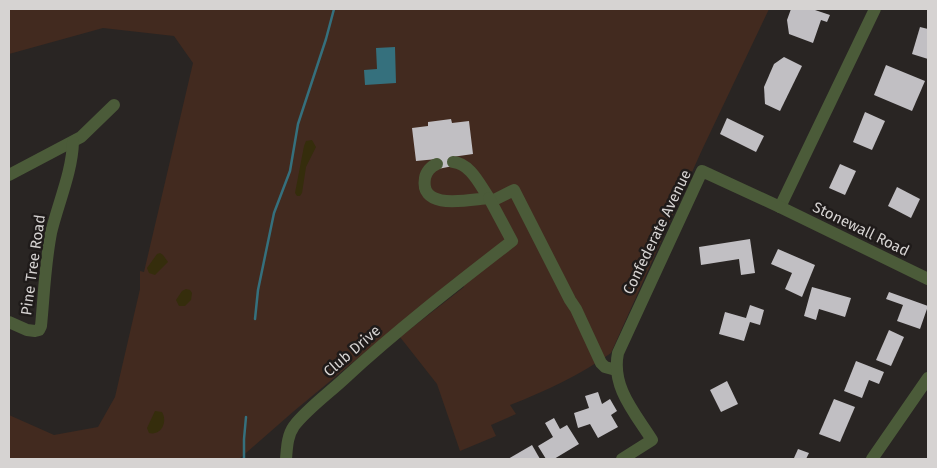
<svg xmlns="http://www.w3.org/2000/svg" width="937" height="468" viewBox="0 0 937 468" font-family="'Fira Sans',sans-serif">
	<rect width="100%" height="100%" fill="#292523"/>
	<path fill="#422a1f" d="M9 9H769L701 152 611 353C580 375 546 391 510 405L516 414 491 425 496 436 460 451 437 384 400 337 464 287 456 277 294 411 239 459H9V415L54 435 98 427 115 397 140 289V271L144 272 193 63 174 36 103 28 9 54Z"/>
	<g fill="#352d0c">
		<path d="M312 140 316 147 306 167 302 193 300 196H297L295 193 304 146 306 141Z"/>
		<path d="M160 253 163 255 168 262 155 275 149 273 147 268 157 254Z"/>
		<path d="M186 289 190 290 192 293 191 300 185 306H179L176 300 182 291Z"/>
		<path d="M155 411 162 412C168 422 161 436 149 433L147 428Z"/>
	</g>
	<path fill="#35707d" d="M395 47 396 83 365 85 364 70 377 69 376 48Z"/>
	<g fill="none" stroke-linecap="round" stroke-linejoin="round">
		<g stroke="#35707d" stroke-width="2.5">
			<path d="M255 319 258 290 274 213 290 171 298 124 326 39 334 9"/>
			<path d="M244 459V439L246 417"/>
		</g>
	</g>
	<g fill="#c1bfc3">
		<path d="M791 9H812L830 15 827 22 821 20 813 43 789 34 787 20Z"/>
		<path d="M920 27 928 29V59L912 54Z"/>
		<path d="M784 57 802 66 780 111 765 104 764 87 774 64Z"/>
		<path d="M886 65 925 81 912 111 874 95Z"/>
		<path d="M865 112 885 121 872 150 853 142Z"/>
		<path d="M727 118 764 136 756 152 720 134Z"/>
		<path d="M451 119 452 123 469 121 473 154 452 157 453 166 438 169 437 159 416 161 412 128 428 126V122Z"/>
		<path d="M840 164 856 171 845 195 829 188Z"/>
		<path d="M897 187 920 199 911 218 888 206Z"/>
		<path d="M750 239 755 273 741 275 739 259 701 265 699 247Z"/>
		<path d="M778 249 815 265 802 297 785 289 792 273 771 264Z"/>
		<path d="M812 287 851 298 845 317 819 309 816 320 804 316Z"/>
		<path d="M889 292 928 306 920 329 897 321 903 305 886 299Z"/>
		<path d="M750 305 764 310 760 325 750 322 744 341 719 334 725 312 746 318Z"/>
		<path d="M889 330 904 337 891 366 876 360Z"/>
		<path d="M856 361 884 372 879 384 869 380 862 398 844 391Z"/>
		<path d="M727 381 738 404 721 412 710 390Z"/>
		<path d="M598 392 602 404 610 399 617 411 611 415 618 427 598 438 590 424 578 428 574 413 589 408 585 396Z"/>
		<path d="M834 399 855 407 840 442 819 434Z"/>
		<path d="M554 418 560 429 567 425 579 444 554 459H546L538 446 553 437 545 423Z"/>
		<path d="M532 445 540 459H508Z"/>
		<path d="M798 449 809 453 806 459 794 458Z"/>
	</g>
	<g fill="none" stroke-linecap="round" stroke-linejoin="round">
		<g stroke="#4b5b39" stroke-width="12">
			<path d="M437 164C431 166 426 172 425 178 419 212 471 199 489 198 480 185 470 163 453 162"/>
			<path d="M9 175 81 137 114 105"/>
			<path d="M492 201 514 190 570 300 576 309 601 363 605 367 616 370"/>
			<path d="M780 207 875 9"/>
			<path d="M9 322 27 330 35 331 39 330 41 326C44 295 45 264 51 233 58 203 72 173 73 142"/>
			<path d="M286 459C287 448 287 436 294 426 306 410 329 393 344 379 397 330 455 285 512 241L489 198"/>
			<path d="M622 459 652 440C635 413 611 387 618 353L702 171 780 207 928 279"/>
			<path d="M872 459 928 378"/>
		</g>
	</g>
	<g text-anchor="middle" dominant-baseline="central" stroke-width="5" stroke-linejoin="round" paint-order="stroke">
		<g font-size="15" fill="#d6d3d2" stroke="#1f1b1a">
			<text transform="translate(861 229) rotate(26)">Stonewall Road</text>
			<text transform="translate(657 232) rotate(-64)">Confederate Avenue</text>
			<text transform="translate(33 265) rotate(-82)">Pine Tree Road</text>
			<text transform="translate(352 351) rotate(-41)">Club Drive</text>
		</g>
	</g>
	<rect width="937" height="468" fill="none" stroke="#d6d3d2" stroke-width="20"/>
</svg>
